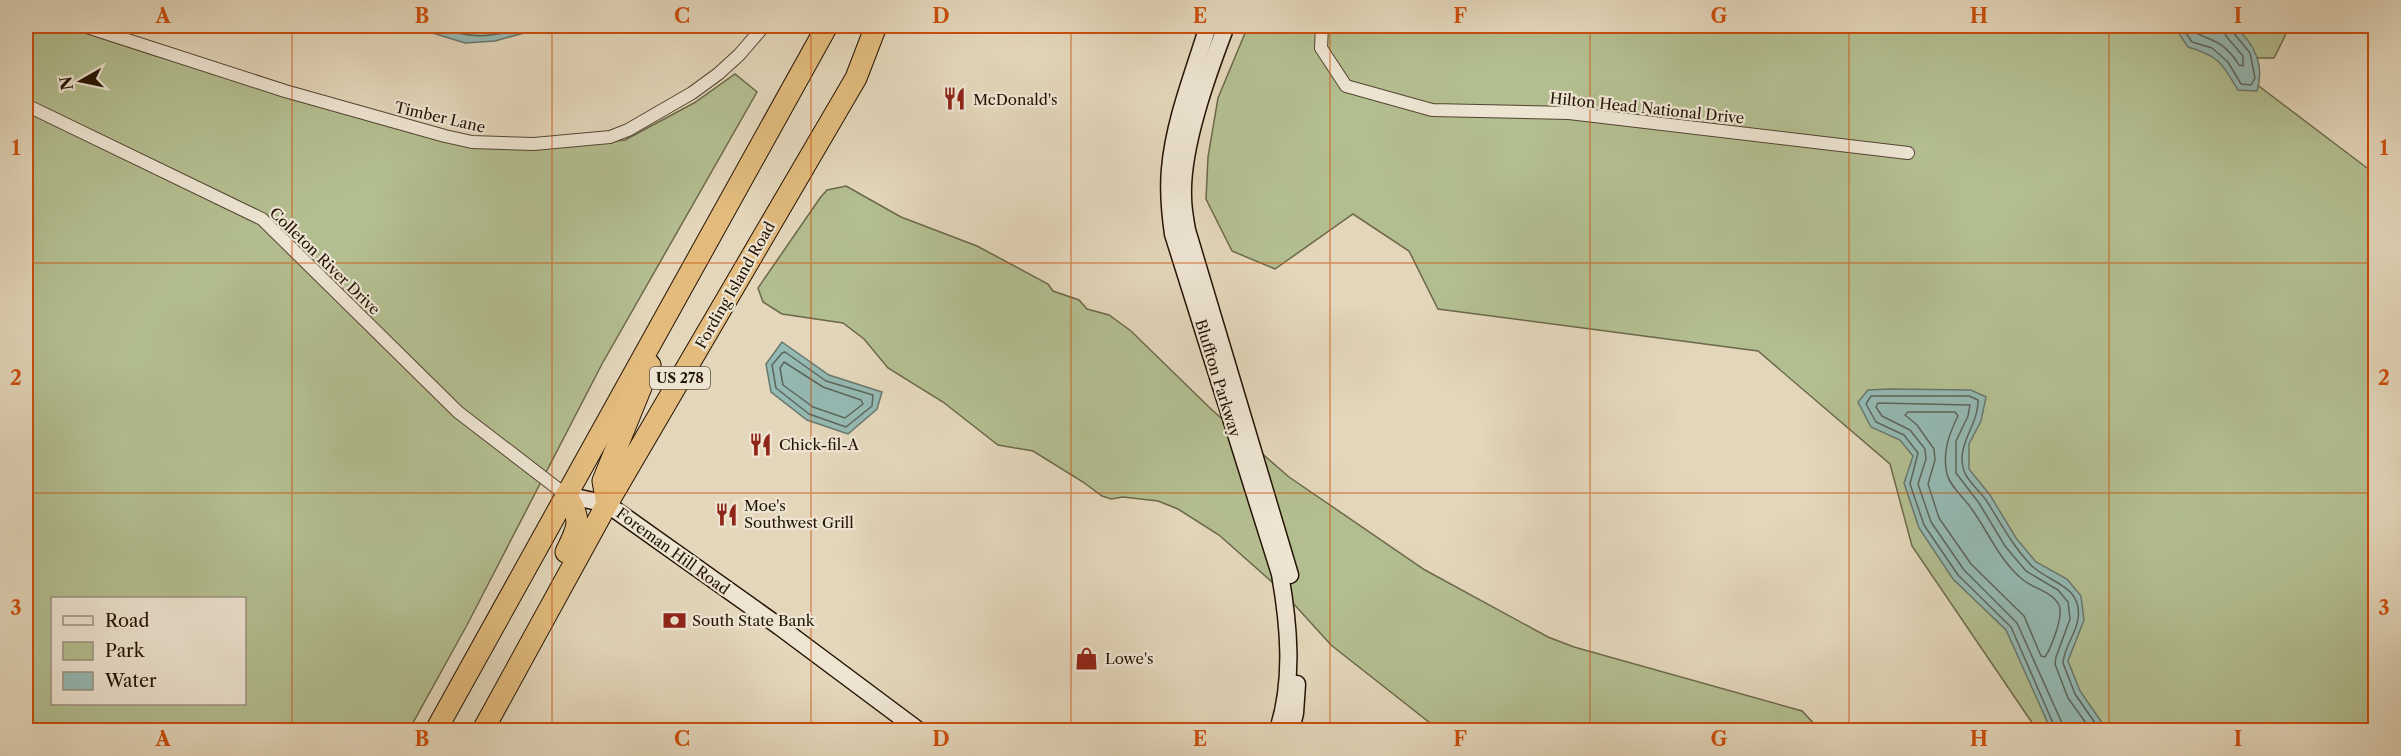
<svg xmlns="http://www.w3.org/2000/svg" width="2401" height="756" viewBox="0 0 2401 756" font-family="'Libre Caslon Text',serif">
	<rect width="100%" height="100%" fill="#e3d6ba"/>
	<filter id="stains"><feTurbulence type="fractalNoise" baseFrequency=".00333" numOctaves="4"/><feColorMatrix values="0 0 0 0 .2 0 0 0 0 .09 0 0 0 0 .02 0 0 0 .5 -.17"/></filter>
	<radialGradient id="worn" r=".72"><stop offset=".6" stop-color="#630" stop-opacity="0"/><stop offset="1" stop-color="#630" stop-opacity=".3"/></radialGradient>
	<g fill="#b3be90" stroke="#6c684a" stroke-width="1.5" fill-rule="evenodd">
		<path d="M26 26H65L153 55 472 147 535 149 625 140 694 103 735 74 757 92 602 364 467 625 409 730H26ZM52 598H244V704H52Z"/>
		<path d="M1248 26H2189L2239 71 2375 174V730H2037L1912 546 1890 464 1758 351 1438 309 1409 251 1353 214 1275 269 1232 251 1206 199 1208 157 1218 98Z"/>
		<path d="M2196 26H2286L2285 36 2274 58H2231Z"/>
		<path d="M846 186 901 217 977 246 1048 284 1053 291 1079 300 1087 309 1109 315 1131 331 1212 410 1289 477 1425 570 1548 637 1574 647 1802 711 1820 730H1439L1331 645 1282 591 1219 535 1178 509 1158 501 1123 497 1111 499 1102 496 1083 482 1033 451 998 445 943 402 888 368 864 339 843 323 782 314 763 302 758 288 820 198 827 190Z"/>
	</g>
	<g fill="#95b9b3" stroke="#68776d" stroke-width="1.5">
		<path d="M410 26H549L495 41 465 43Z"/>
		<path d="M2174 26H2234C2254 43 2265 65 2257 91L2238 90C2222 63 2219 56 2188 47Z"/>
		<path d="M782 342 829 375 882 392 877 409 848 434 807 420 771 392 766 364Z"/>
		<path d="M1889 389 1971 390 1986 397 1981 421 1969 444V469L1990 495 2016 538 2036 562 2067 579 2081 596 2084 620 2068 661 2080 691 2107 730H2051L2006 630 1953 579 1919 528 1904 483 1913 456 1900 440 1871 427 1858 402 1868 390Z"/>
	</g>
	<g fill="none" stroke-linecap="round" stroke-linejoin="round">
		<g stroke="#5c665b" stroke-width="1.5">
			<path d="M431 26C471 38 487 40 527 26"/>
			<path d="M2181 26 2192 42 2212 48 2228 62 2241 84 2251 85 2255 78 2250 53 2232 31 2231 26"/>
			<path d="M2190 26C2198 37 2203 35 2214 41 2224 45 2234 56 2239 65L2243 66V56L2226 36 2223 26"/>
			<path d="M785 352 826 381 873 395 872 406 846 427 809 414 776 388 772 365 782 353Z"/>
			<path d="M784 362 823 387 861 400 863 404 845 418 813 407 783 385 780 368Z"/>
			<path d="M1955 412 1958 416C1949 434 1942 453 1947 474 1950 487 1964 497 1971 508 1988 531 1999 560 2022 579 2033 589 2052 591 2059 605 2064 616 2051 648 2045 657L2041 656 2024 616 1971 564 1939 518 1928 484 1935 460 1934 449 1917 425 1905 415 1908 412Z"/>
			<path d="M2056 730 2011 627 1958 575 1924 525 1910 484 1918 453 1904 435 1876 422 1866 404 1871 396H1969L1978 400C1979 425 1955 445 1964 471 1967 481 1980 491 1986 500 2000 522 2012 545 2030 564 2047 583 2083 584 2078 619 2076 634 2064 647 2063 663L2075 694 2100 730"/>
			<path d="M2063 730 2062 723 2017 623 1964 570 1931 522 1918 484 1926 459 1925 449 1910 430 1882 416 1876 407 1878 403 1970 405 1968 416 1956 441V473L1979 503 2005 546 2026 571 2058 590 2068 602 2070 619 2056 657 2055 664 2068 698 2091 730"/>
		</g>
		<defs>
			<g id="street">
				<path d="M84 26 285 91 445 136 472 142 534 144 610 137 628 130 692 93 718 74 739 55 764 26"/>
				<path d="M1322 26 1321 48 1346 86 1432 110 1569 113 1908 153"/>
				<path d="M26 105 262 219 458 412 566 495"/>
			</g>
			<g id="secondary">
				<path d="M1208 26C1194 72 1174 121 1170 169 1168 191 1170 213 1173 234L1280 574C1289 625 1294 680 1278 730"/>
				<path d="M1226 26C1208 73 1181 147 1183 197 1183 208 1185 219 1187 230L1290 575"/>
				<path d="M566 495 607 504 780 627 918 730"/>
				<path d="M1291 730 1295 713 1297 684"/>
			</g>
			<g id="highway">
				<path d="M566 495C582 520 579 526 566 552"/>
				<path d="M607 504 603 481 650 365"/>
				<path d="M436 730 827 26"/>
				<path d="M483 730 607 504 856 78 876 26"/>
			</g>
		</defs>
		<use href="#street" stroke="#544431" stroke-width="14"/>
		<use href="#secondary" stroke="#241303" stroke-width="19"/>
		<use href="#highway" stroke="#241303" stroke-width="23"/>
		<use href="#street" stroke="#ede4d2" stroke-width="12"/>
		<use href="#secondary" stroke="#ede4d2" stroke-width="16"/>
		<use href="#highway" stroke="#e2bb7d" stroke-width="21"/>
	</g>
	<path fill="none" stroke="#cb4e0b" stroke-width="1.5" stroke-opacity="0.55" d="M292 26V730M552 26V730M811 26V730M1071 26V730M1330 26V730M1590 26V730M1849 26V730M2109 26V730M26 263H2376M26 493H2376"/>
	<defs>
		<symbol id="restaurant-bare" viewBox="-9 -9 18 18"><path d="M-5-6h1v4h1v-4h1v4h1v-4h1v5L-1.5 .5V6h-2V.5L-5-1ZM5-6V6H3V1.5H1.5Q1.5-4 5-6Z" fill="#8f2418" stroke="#ede4d2" stroke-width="2.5" paint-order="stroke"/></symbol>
		<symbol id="bank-bare" viewBox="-9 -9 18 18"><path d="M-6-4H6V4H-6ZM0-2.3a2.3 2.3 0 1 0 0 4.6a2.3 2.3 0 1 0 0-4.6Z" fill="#8f2418" stroke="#ede4d2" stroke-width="2.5" paint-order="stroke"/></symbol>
		<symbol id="shop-bare" viewBox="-9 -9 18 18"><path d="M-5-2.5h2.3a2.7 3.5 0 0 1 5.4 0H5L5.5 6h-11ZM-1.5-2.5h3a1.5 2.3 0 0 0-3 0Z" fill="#8f2418" stroke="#ede4d2" stroke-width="2.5" paint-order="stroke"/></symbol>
	</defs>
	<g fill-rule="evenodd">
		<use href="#restaurant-bare" x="938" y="82" width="33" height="33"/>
		<use href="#restaurant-bare" x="744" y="428" width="33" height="33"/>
		<use href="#restaurant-bare" x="710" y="498" width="33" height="33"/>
		<use href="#bank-bare" x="658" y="604" width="33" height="33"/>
		<use href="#shop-bare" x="1070" y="642" width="33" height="33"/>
	</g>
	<g text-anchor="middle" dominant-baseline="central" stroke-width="4.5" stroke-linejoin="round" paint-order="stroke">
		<rect fill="#ede4d2" stroke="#605241" stroke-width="1.5" x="650" y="367" width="60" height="22" rx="4.5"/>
		<g font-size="14" font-weight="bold" fill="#241303">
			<text x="680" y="378">US 278</text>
		</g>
		<g font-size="15" fill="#241303" stroke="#ede4d2" text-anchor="start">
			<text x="973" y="99">McDonald's</text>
			<text x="779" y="444">Chick-fil-A</text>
			<text x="744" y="505">Moe's<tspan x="744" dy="17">Southwest Grill</tspan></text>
			<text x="692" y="620">South State Bank</text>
			<text x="1105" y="658">Lowe's</text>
		</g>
		<g font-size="15" fill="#241303" stroke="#ede4d2">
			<text transform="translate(1647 108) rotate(6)">Hilton Head National Drive</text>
			<text transform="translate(440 117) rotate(13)">Timber Lane</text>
			<text transform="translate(325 261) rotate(44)">Colleton River Drive</text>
			<text transform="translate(735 285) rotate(-60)">Fording Island Road</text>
			<text transform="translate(1218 378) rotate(73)">Bluffton Parkway</text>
			<text transform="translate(673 551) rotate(36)">Foreman Hill Road</text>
		</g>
	</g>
	<rect width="2401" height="756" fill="none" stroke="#e3d6ba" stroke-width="66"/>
	<rect x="51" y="597" width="195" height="108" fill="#ede4d2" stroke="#9d907f" stroke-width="1.5"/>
	<rect x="63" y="616" width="30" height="9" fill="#ede4d2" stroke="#9d907f" stroke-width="1.5"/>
	<text x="105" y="627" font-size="18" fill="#241303">Road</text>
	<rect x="63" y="642" width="30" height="18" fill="#b3be90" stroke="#9d907f" stroke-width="1.5"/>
	<text x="105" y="657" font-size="18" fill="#241303">Park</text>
	<rect x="63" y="672" width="30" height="18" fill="#95b9b3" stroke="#9d907f" stroke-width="1.5"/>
	<text x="105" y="687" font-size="18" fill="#241303">Water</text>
	<g transform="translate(81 81) rotate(261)" stroke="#ede4d2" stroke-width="4.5" paint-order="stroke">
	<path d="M0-4.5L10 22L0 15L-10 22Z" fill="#241303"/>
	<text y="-9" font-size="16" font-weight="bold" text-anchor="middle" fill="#241303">N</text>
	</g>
	<rect x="33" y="33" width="2335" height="690" fill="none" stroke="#cb4e0b" stroke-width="2"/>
	<g font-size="20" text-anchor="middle" font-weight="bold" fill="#cb4e0b">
		<text x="163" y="23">A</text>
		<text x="422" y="23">B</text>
		<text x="682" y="23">C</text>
		<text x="941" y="23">D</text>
		<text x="1200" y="23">E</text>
		<text x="1460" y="23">F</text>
		<text x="1719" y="23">G</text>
		<text x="1979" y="23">H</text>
		<text x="2238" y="23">I</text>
		<text x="16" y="155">1</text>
		<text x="2384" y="155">1</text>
		<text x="16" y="385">2</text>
		<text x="2384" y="385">2</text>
		<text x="16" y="615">3</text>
		<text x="2384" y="615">3</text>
		<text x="163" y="746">A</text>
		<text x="422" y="746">B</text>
		<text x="682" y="746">C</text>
		<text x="941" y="746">D</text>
		<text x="1200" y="746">E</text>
		<text x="1460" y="746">F</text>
		<text x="1719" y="746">G</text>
		<text x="1979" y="746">H</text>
		<text x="2238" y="746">I</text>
	</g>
	<rect width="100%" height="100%" filter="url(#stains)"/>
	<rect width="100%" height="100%" fill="url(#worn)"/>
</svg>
